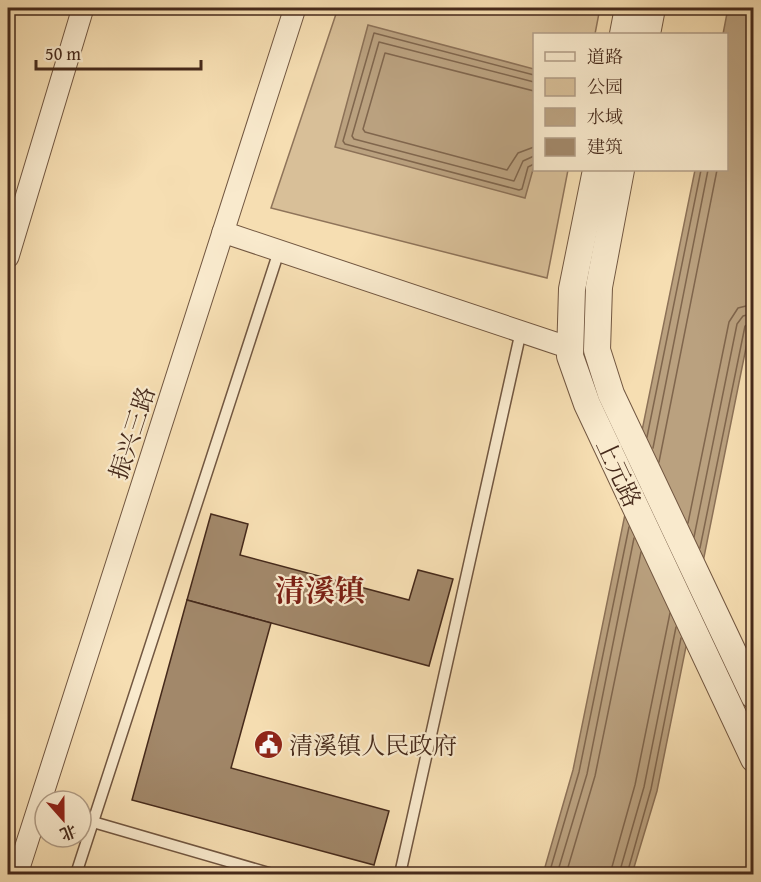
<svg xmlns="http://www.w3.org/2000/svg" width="761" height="882" viewBox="0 0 761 882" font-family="'Gentium Book Plus','Noto Serif SC',serif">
	<rect width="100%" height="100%" fill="#f6deb2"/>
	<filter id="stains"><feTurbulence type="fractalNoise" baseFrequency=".00333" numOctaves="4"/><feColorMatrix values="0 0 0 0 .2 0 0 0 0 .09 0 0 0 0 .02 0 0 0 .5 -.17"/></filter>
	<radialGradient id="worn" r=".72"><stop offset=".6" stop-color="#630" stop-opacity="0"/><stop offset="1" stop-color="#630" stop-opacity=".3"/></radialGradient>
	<path fill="#d8bf98" stroke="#8f745a" stroke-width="1.5" d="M338 8H600L595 34H534V170H568L547 278 271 208Z"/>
	<g fill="#baa17f" stroke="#8c7157" stroke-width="1.5">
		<path d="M728 8H753V313L657 791 632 874H543L573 770 695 170H726V34H723Z"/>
		<path d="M368 25 534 69V166L525 198 335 147Z"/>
	</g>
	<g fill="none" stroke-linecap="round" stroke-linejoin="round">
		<g stroke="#80664d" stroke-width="1.5">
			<path d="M534 75 374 33 343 141 345 144 519 190 522 189 528 167 534 164"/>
			<path d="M534 82 379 42 352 136 354 139 514 181 523 161 534 156"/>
			<path d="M534 91 385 53 363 129 365 132 507 170 518 153 534 147"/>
			<path d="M647 437 701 170"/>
			<path d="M653 448 708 170"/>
			<path d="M659 462 717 170"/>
			<path d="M688 523 729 322 738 308 754 304"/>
			<path d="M694 537 737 324 743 316 754 313"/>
			<path d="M700 548 745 326 754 320"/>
			<path d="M549 874 579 772 629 527"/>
			<path d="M557 874 587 774 634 538"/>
			<path d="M566 874 595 776 641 552"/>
			<path d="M610 874 635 785 670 613"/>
			<path d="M619 874 644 787 676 627"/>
			<path d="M627 874 651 789 681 638"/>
		</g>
	</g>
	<g fill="#a2886a" stroke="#462a1b" stroke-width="1.5">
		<path d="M211 514 248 524 240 555 409 600 418 570 453 579 429 666 187 600Z"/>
		<path d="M187 600 271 623 231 768 389 811 374 865 132 800Z"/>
	</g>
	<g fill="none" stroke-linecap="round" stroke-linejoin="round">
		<defs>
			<g id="service">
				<path d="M93 822 272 874"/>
				<path d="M76 874 279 251"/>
				<path d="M400 874 521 331"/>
			</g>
			<g id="minor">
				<path d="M223 232 570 348"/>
				<path d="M8 257 83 8"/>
				<path d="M17 874 295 8"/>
			</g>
			<g id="tertiary">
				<path d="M623 34 628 8"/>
				<path d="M647 34 652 8"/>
				<path d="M596 170 572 289 570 356 587 404 754 759"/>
				<path d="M621 170 599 287 597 350 611 394 754 696"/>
			</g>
		</defs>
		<use href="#service" stroke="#725741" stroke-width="13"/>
		<use href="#minor" stroke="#725741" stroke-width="23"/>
		<use href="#tertiary" stroke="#725741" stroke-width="28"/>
		<use href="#service" stroke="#f9eacd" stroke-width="10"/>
		<use href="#minor" stroke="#f9eacd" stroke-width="21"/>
		<use href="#tertiary" stroke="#f9eacd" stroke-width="26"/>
	</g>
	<defs>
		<symbol id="civic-disc" viewBox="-11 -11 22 22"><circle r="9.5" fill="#8f2418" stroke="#f9eacd"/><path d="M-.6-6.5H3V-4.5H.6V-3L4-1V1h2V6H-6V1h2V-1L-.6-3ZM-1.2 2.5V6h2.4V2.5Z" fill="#fff"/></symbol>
	</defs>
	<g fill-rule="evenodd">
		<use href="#civic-disc" x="252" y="728" width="33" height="33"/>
	</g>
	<g text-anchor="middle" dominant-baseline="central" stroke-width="4.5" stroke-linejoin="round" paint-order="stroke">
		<g font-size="24" fill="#462a1b" stroke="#f9eacd">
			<text transform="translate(132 433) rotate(-72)">振兴三路</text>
			<text transform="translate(619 473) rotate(65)">上元路</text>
		</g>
		<g font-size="24" fill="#462a1b" stroke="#f9eacd" text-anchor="start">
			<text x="289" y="745">清溪镇人民政府</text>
		</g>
		<g font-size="30" font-weight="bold" fill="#7a1f14" stroke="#f9eacd">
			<text x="320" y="590">清溪镇</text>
		</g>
	</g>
	<rect width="761" height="882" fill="none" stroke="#f6deb2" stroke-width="30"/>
	<rect x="9" y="9" width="743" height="864" fill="none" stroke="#462a1b" stroke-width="3"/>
	<rect x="15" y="15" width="731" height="852" fill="none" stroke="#462a1b" stroke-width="1.5"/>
	<rect x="533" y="33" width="195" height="138" fill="#f9eacd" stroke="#b19d86" stroke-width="1.5"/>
	<rect x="545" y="52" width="30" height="9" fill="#f9eacd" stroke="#b19d86" stroke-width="1.5"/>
	<text x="587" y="63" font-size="18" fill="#462a1b">道路</text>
	<rect x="545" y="78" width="30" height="18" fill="#d8bf98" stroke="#b19d86" stroke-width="1.5"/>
	<text x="587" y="93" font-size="18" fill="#462a1b">公园</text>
	<rect x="545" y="108" width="30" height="18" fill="#baa17f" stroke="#b19d86" stroke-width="1.5"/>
	<text x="587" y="123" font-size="18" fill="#462a1b">水域</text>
	<rect x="545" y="138" width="30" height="18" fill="#a2886a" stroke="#b19d86" stroke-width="1.5"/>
	<text x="587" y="153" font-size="18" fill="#462a1b">建筑</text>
	<g transform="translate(63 819) rotate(159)"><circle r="28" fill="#f9eacd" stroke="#b19d86" stroke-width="1.5"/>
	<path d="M0-4.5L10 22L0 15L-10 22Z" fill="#8f2418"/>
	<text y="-9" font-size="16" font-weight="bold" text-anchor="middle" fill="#462a1b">北</text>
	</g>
	<path d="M36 60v9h165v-9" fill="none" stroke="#462a1b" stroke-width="3"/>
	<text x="45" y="60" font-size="18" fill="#462a1b" stroke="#f9eacd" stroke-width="4.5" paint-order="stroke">50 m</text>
	<rect width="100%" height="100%" filter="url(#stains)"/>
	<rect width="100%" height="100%" fill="url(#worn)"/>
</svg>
